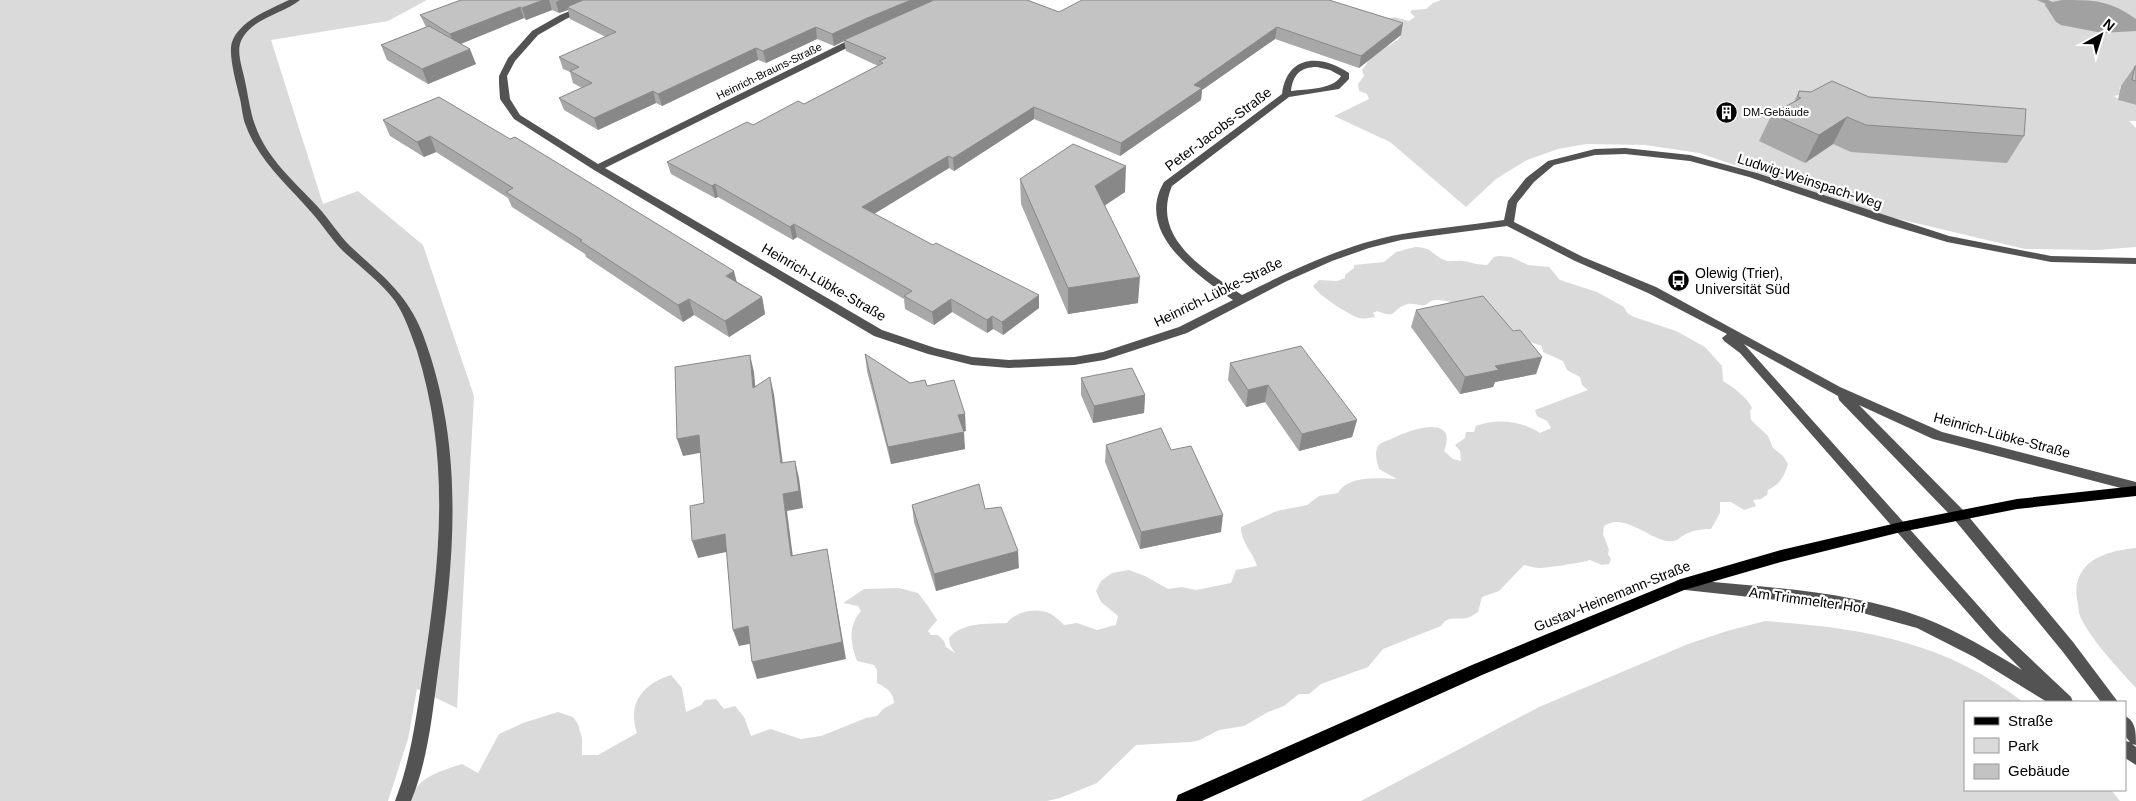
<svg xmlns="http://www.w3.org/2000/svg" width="2136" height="801" viewBox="0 0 2136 801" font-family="Arial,sans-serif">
	<rect width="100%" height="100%" fill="#fff"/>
	<g fill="#dadada">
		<path d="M0 0H427L388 21 271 40 323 204 358 191 423 245 474 396 457 708 417 689 408 739 388 801H0Z"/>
		<path d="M1441 0H2136V87L2122 86 2119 88 2125 94 2114 96 2121 101 2136 105V121H2129L2136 128V247L2097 250 2025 249 1890 217 1699 153 1645 145 1586 144 1558 149 1527 160 1496 179 1466 207 1390 142 1334 116 1369 99 1367 94 1359 91 1358 84 1364 76 1362 70C1366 66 1368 61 1371 57 1380 48 1393 46 1401 36L1396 35 1383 20 1395 17 1409 21 1415 17 1410 12 1412 10 1426 9 1433 3Z"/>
		<path d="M1415 247C1433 247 1432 256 1447 261 1452 262 1458 260 1463 261 1471 262 1477 265 1487 265L1494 257 1499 256 1511 257 1528 265 1549 267 1560 280 1597 292 1624 307 1627 313 1634 317 1676 331 1705 347 1722 366 1723 381C1733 387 1747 397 1752 408L1750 411 1751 420 1768 436 1773 448 1783 456 1788 464C1784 477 1780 484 1768 490L1767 495 1761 499 1753 500 1756 506 1744 510 1731 502H1720V513L1711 529C1703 529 1695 530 1688 533 1680 536 1677 543 1667 541 1648 538 1623 512 1604 526L1603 534 1609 550 1608 554 1611 559 1609 564 1602 565 1590 560C1586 562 1546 568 1540 568 1535 568 1529 566 1524 565L1499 591 1482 597 1478 612C1474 614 1471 617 1467 618 1456 620 1448 615 1441 626L1383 649 1368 667 1321 684 1309 694H1299L1284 706 1268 712 1244 726 1219 730 1200 740 1191 742 1136 745 1097 783 1060 798 1047 801H408C421 775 436 773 462 764L478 773 499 734 523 723 558 712 573 717 578 724 582 738V755H598L637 733C627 703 643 684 671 675L682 688 686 712 701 705 705 700 716 699 724 709 735 706 744 717 751 736 770 729 801 739 821 736 866 718 877 716 883 709 894 703C894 693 886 687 877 683V670L874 665 857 661C850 643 848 626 861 611L858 606 843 603 864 589 899 588 918 593 928 606 937 620 928 631 931 635H938L944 641 946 647 955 653 950 645 949 638C962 622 988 624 1007 623 1016 611 1037 607 1051 614 1056 617 1060 621 1064 625L1077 623 1097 630 1116 625 1118 616 1101 602 1096 591 1101 581 1112 573 1129 570 1145 576 1168 589 1182 587 1196 590 1231 583 1236 570 1257 566C1253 552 1241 543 1241 527L1277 511 1307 505 1319 496 1338 493C1348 475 1379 478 1397 479L1379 469C1377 462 1374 453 1378 446 1381 442 1387 441 1391 439 1408 430 1459 412 1444 451L1453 459 1461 461 1460 451 1455 445 1465 438 1466 432H1474L1476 426C1498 418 1521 421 1540 433L1551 428 1547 421 1537 416 1535 410 1588 390 1582 385 1580 377 1567 370 1563 361 1543 352 1542 346 1530 342 1519 330H1506L1466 299C1457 307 1446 299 1436 300 1431 300 1429 303 1425 305 1418 306 1412 302 1405 305 1390 311 1398 319 1377 311L1373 313 1375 317C1369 318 1365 319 1359 318 1349 315 1318 295 1313 286L1319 280 1337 281 1345 278V275L1354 268V265L1384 262 1396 252Z"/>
		<path d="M2136 548V688C2119 669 2090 639 2080 616 2078 612 2079 608 2078 604 2069 564 2102 551 2136 548Z"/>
		<path d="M1765 621C1862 628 1944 641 2023 702H1965V790H2111L2120 801H1361L1539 707 1688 644 1727 631Z"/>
	</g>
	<path fill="#a1a1a1" d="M2062 0C2095 0 2109 0 2136 19V31L2102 33 2061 25 2056 22 2045 5 2047 3Z"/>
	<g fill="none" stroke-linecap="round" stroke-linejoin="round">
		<path fill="#a1a1a1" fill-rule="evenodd" d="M2037 0H2048L2064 7 2057 9Z"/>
		<g fill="#535353" fill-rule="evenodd">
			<path d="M289 0H300C283 14 251 18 241 41 236 52 243 70 245 81 248 95 250 111 255 125 267 159 295 182 318 207 330 220 338 234 350 246 380 274 406 292 422 332 465 445 455 556 438 672 432 716 428 760 411 801H395C411 760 416 717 423 673 440 561 451 461 417 351 411 334 405 316 395 301 381 282 360 267 343 251 331 239 323 225 311 212 288 185 259 161 246 126 242 117 242 105 239 95 236 82 228 54 232 42 240 20 271 9 289 0Z"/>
			<path d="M596 0H607L566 19 538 35 515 61 507 76 510 99 520 115 598 164 857 36H863V40L605 168 882 330 935 348 972 357 1009 360 1074 357 1103 352 1179 327 1233 300C1197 275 1134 233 1164 182L1282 94C1287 54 1321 54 1349 73V79L1339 89 1289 97 1172 186C1150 238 1205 270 1242 295 1293 270 1345 244 1402 234 1436 228 1470 225 1504 220L1508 201 1526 178 1548 161 1595 149 1625 148 1690 155 1757 173 1949 236 2051 256 2136 258V264L2051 262 1947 242 1887 224 1749 177 1690 161 1625 154 1595 155 1554 165 1534 182 1517 203 1514 222 1583 257 1656 287 1840 387 1942 432 2136 482V492L1933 439 1859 405 1964 511 2073 642 2118 702H2101L2063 652 1954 519 1839 400 1838 396 1744 344 2000 630 2071 697 2073 702H2047L1974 657 1917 628 1859 612 1805 603 1676 589 1674 585 1676 581 1681 579C1760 587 1850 590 1924 618 1958 631 1991 651 2022 670L1990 638 1740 353 1724 341 1722 338 1727 334 1648 293 1575 261 1507 226 1401 240 1369 248 1332 261 1287 281 1187 333 1104 360 1074 365 1009 368 972 365 928 354 874 336 594 170 514 119 500 99 499 83V76L508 58 532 31 560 15ZM1317 67 1330 70 1341 76C1333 90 1306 89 1291 91 1293 75 1300 67 1317 67Z"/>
			<path d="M2125 716C2136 721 2136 733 2136 745L2132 744 2136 747V765L2125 758V741L2130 742 2125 736Z"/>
		</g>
		<path fill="#000" fill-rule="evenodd" d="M2136 486V496L2017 509 1901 532 1781 562 1684 590 1482 675 1202 801H1176L1178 795 1472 665 1681 579 1781 550 1901 522 2017 499Z"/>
	</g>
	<g fill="#a8a8a8">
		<path d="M461 0H1027L1059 12 1401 35 1359 68 1275 39 1202 90 1201 100 1120 156 1034 119 954 171 949 168 874 214 1039 308 1003 335 993 329 987 333 952 312 934 325 905 309 904 299 797 237 793 240 718 197 715 198 671 174 667 162 804 104 878 66 846 51 844 41 834 46 817 39 766 63 758 60 662 106 656 103 598 130 564 110 559 98 582 88 573 83 570 72 563 69 559 57 606 37 570 19 568 10 559 13 552 10 526 20 524 18 461 44 476 64 428 84 387 60 381 45 426 27 420 15Z"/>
		<path d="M2135 66H2136V105L2118 100 2121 86Z"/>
		<path d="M1799 91 1869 97 2024 136 2007 163 1851 152 1833 144 1805 163 1759 141 1772 114 1794 102Z"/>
		<path d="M439 97 762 297 765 314 729 337 694 315 683 322 586 257 585 254 512 207 508 198 436 152 424 157 390 136 383 120Z"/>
		<path d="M1020 179 1125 192 1105 205 1138 303 1068 314 1021 204Z"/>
		<path d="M1416 310 1513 331 1542 357 1536 374 1495 382 1493 387 1460 394 1411 327Z"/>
		<path d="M865 354 910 383 927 386 966 431H963L965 449 891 464 867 371Z"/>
		<path d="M1230 363 1357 420 1352 437 1299 451 1265 402 1246 407 1228 380Z"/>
		<path d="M1081 378 1145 395 1144 413 1093 423 1081 395Z"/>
		<path d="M1106 445 1171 450 1221 532 1140 549 1105 462Z"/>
		<path d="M912 505 985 509 1019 568 936 591 914 522Z"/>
	</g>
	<g fill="#888">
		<path d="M543 0H549L552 10 526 20 522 8Z"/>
		<path d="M560 0H591L567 7 568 10 559 13 556 2Z"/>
		<path d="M911 0H940L844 40V41L834 46 832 34 865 19Z"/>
		<path d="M520 7 524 18 455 46 450 34Z"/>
		<path d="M1403 23 1401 35 1359 68 1361 56Z"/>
		<path d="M816 27 817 39 766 63 763 51Z"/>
		<path d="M1277 27 1275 39 1202 90 1201 100 1120 156 1121 143 1194 85Z"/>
		<path d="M756 48 758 60 662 106 658 94Z"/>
		<path d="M470 49 476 64 428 84 422 69Z"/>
		<path d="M653 91 656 103 598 130 594 118Z"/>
		<path d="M1034 107V119L954 171 953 158Z"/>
		<path d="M1847 117 1833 144 1805 163 1819 135Z"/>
		<path d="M430 136 436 152 424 157 417 142Z"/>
		<path d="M948 156 949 168 864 220 862 207Z"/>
		<path d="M1126 166 1125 192 1095 212V186Z"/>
		<path d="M715 184 718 197 715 198 712 186Z"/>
		<path d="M794 224 797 237 793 240 790 227Z"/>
		<path d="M734 271 738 287 726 276Z"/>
		<path d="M1140 277 1138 303 1068 314V288Z"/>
		<path d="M1039 295V308L1003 335 1002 322Z"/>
		<path d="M762 297 765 314 729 337 725 321Z"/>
		<path d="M689 299 694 315 683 322 678 305Z"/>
		<path d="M951 299 952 312 934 325 932 312Z"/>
		<path d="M992 316 993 329 987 333V320Z"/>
		<path d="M750 355 754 372 757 405 753 388Z"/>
		<path d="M1542 357 1536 374 1495 382 1493 387 1460 394 1465 377 1495 366Z"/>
		<path d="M770 377 774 394 785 481 781 463Z"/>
		<path d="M1268 385 1265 402 1246 407 1248 390Z"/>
		<path d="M1145 395 1144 413 1093 423 1094 406Z"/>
		<path d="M965 414 966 431 960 432 958 415Z"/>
		<path d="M1357 420 1352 437 1299 451 1302 434Z"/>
		<path d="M964 432 965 449 891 464 888 447Z"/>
		<path d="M699 435 705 452 683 456 677 439Z"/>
		<path d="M795 461 799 478 803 508 787 511 795 573 791 556 783 494Z"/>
		<path d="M1223 515 1221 532 1140 549 1141 532Z"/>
		<path d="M725 534 731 551 698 558 692 541Z"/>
		<path d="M827 549 830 566 846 659 757 679 752 662Z"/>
		<path d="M1018 551 1019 568 936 591 934 574Z"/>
		<path d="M748 626 754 643 739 646 733 630Z"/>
	</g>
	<g fill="#c3c3c3" stroke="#888">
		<path d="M461 0H543L522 8 520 7 450 34 420 15Z"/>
		<path d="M583 0H911L865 19 832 34 816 27 763 51 756 48 658 94 653 91 594 118 559 98 592 83 570 71 579 67 559 57 616 32 567 7Z"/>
		<path d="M934 0H1027L1059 12 1082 0H1329L1403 23 1361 56 1277 27 1194 85 1202 88 1121 143 1034 107 953 158 948 156 862 207 933 245 936 243 1039 295 1002 322 992 316 987 320 951 299 932 312 904 296 912 291 794 224 790 227 715 184 712 186 667 162 747 122 753 125 798 101 804 104 883 63 879 61 886 58 844 40Z"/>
		<path d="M429 26 470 49 422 69 381 45Z"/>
		<path d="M2135 66H2136V81L2132 80Z"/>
		<path d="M1832 81 1869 97 2026 109 2024 136 1866 125 1847 117 1819 135 1772 114 1801 98 1798 97 1799 91 1811 92Z"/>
		<path d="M439 97 510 139 515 137 734 271 726 276 762 297 725 321 689 299 678 305 580 241 582 240 506 192 513 188 430 136 417 142 383 120Z"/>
		<path d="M1073 144 1126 166 1095 186 1140 277 1068 288 1020 179Z"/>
		<path d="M1483 296 1513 331 1520 330 1542 357 1495 366 1499 370 1465 377 1416 310Z"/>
		<path d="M1301 346 1357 420 1302 434 1268 385 1248 390 1230 363Z"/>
		<path d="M865 354 910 383 925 380 927 386 954 380 965 414 958 415 964 432 888 447Z"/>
		<path d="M750 355 753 388 770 377 781 463 795 461 799 491 783 494 791 556 827 549 842 642 752 662 748 626 733 630 725 534 692 541 690 506 704 503 699 435 677 439 675 367Z"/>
		<path d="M1132 368 1145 395 1094 406 1081 378Z"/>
		<path d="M1161 428 1171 450 1191 446 1223 515 1141 532 1106 445Z"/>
		<path d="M979 484 985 509 1001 507 1018 551 934 574 912 505Z"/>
	</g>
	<defs>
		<symbol id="building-disc" viewBox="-11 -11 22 22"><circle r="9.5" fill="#000" stroke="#fff"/><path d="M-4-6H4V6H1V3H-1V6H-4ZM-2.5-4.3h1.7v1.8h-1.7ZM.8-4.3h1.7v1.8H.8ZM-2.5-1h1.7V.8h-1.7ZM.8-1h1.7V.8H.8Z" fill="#fff"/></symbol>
		<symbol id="bus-disc" viewBox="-11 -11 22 22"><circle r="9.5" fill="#000" stroke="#fff"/><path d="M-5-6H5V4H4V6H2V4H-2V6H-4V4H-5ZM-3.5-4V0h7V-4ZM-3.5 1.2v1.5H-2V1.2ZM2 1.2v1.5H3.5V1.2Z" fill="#fff"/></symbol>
	</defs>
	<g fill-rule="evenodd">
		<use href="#building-disc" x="1714" y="100" width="25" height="25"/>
		<use href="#bus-disc" x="1666" y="268" width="25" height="25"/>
	</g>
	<g text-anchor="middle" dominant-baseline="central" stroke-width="4.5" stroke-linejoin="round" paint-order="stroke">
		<g font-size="11" fill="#000" stroke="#fff">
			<text transform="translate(769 71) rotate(-26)">Heinrich-Brauns-Straße</text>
		</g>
		<g font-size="11" fill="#000" stroke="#fff" text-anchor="start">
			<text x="1743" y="112">DM-Gebäude</text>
		</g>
		<g font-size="14" fill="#000" stroke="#fff">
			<text transform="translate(1218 129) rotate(-37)">Peter-Jacobs-Straße</text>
			<text transform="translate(1810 181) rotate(18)">Ludwig-Weinspach-Weg</text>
			<text transform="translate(824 282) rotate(30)">Heinrich-Lübke-Straße</text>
			<text transform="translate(1218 292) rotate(-26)">Heinrich-Lübke-Straße</text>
			<text transform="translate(2002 435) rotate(15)">Heinrich-Lübke-Straße</text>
			<text transform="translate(1612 596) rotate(-22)">Gustav-Heinemann-Straße</text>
			<text transform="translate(1807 600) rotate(8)">Am Trimmelter Hof</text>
		</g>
		<g font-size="14" fill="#000" stroke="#fff" text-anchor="start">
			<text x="1695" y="273">Olewig (Trier),<tspan x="1695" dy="16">Universität Süd</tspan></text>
		</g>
	</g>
	<rect x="1964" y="701" width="162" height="90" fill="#ffffff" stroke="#999999"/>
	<rect x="1974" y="717" width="25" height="8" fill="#000000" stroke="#999999"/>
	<text x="2008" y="726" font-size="15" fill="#000000">Straße</text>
	<rect x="1974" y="738" width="25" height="15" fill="#dadada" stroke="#999999"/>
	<text x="2008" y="751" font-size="15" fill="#000000">Park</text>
	<rect x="1974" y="764" width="25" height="15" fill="#c3c3c3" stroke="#999999"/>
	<text x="2008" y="776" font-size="15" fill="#000000">Gebäude</text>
	<g transform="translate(2101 35) rotate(39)" stroke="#ffffff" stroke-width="4" paint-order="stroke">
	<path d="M0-4L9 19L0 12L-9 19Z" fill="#000000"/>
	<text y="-8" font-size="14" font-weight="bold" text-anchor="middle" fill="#000000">N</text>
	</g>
</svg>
